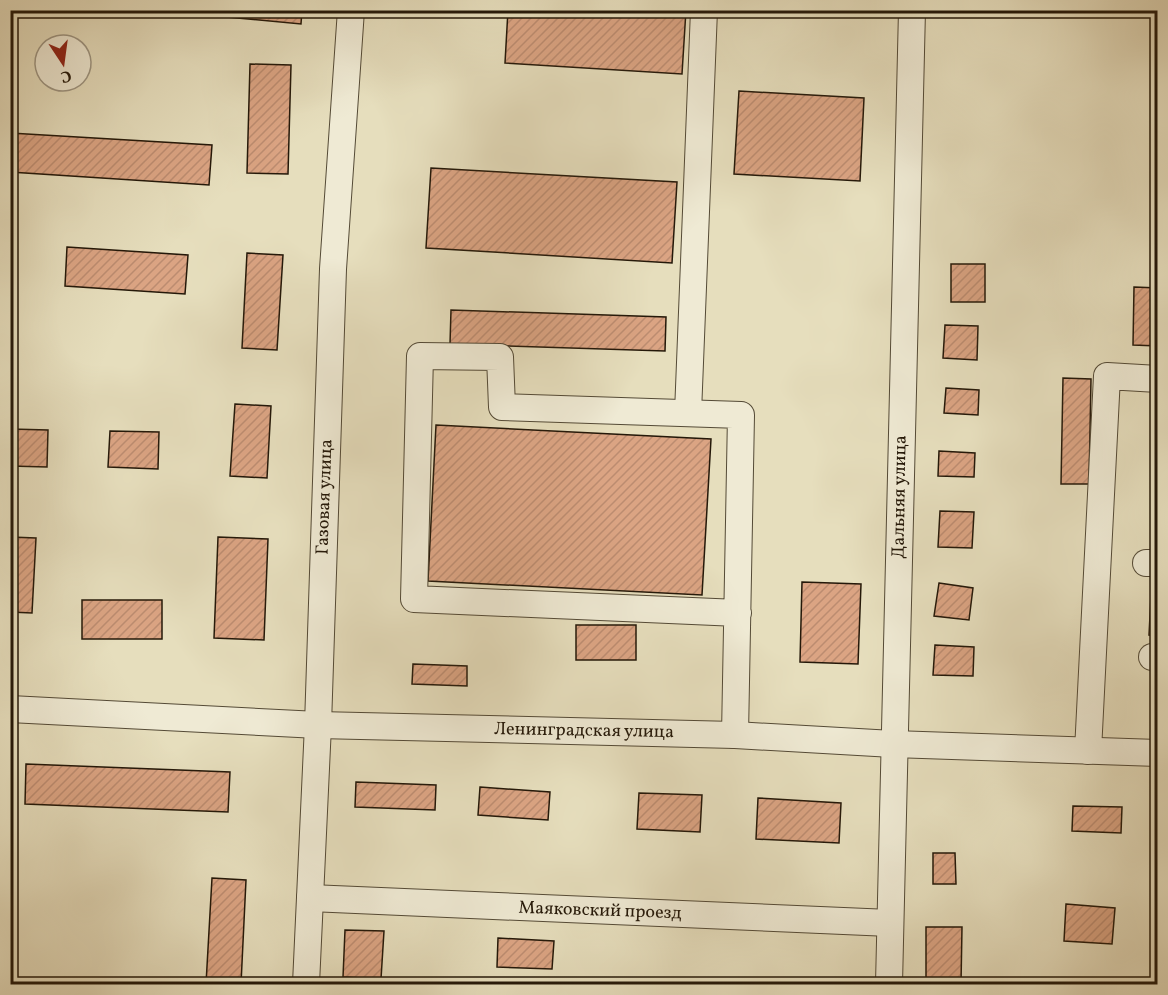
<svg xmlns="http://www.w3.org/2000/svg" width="1168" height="995" viewBox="0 0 1168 995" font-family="Vollkorn,serif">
	<defs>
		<pattern id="building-hatch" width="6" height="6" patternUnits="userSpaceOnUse" patternTransform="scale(1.5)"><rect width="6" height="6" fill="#dba483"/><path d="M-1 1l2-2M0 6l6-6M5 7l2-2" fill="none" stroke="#bc8c70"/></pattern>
	</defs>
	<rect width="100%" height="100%" fill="#e6debd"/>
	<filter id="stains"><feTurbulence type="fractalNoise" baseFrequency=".00333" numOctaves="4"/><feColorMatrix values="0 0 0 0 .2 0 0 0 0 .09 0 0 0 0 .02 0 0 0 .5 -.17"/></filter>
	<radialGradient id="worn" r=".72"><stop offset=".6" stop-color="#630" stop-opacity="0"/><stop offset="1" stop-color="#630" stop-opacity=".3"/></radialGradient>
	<g fill="url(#building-hatch)" stroke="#241809" stroke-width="1.5">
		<path d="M184 10H302L301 24 184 13Z"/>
		<path d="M508 10H686L682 74 505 63Z"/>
		<path d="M250 64 291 65 288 174 247 173Z"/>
		<path d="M739 91 864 98 860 181 734 174Z"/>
		<path d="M10 133 212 145 209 185 10 172Z"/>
		<path d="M431 168 677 182 672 263 426 248Z"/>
		<path d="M67 247 188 255 185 294 65 286Z"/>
		<path d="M247 253 283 255 277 350 242 348Z"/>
		<rect x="951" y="264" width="34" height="38"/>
		<path d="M1134 287 1158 288V346L1133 345Z"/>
		<path d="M451 310 666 317 665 351 450 344Z"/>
		<path d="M945 325 978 326 977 360 943 358Z"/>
		<path d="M1063 378 1091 379 1089 484H1061Z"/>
		<path d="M946 388 979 390 978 415 944 413Z"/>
		<path d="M235 404 271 406 267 478 230 476Z"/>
		<path d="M436 425 711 439 702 595 428 581Z"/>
		<path d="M10 429 48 430 47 467 10 466Z"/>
		<path d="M110 431 159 432 158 469 108 467Z"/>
		<path d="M939 451 975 453 974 477 938 476Z"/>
		<path d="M940 511 974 512 972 548 938 547Z"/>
		<path d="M10 537 36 538 32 613 10 612Z"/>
		<path d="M218 537 268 539 264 640 214 638Z"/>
		<path d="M802 582 861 584 858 664 800 662Z"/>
		<path d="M939 583 973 588 969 620 934 616Z"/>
		<path d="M1151 596 1158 597V636L1149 635Z"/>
		<rect x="82" y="600" width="80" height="39"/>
		<rect x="576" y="625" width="60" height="35"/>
		<path d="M935 645 974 647 973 676 933 675Z"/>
		<path d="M413 664 467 666V686L412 684Z"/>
		<path d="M26 764 230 772 228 812 25 804Z"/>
		<path d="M356 782 436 785 435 810 355 807Z"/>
		<path d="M480 787 550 792 548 820 478 815Z"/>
		<path d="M639 793 702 795 700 832 637 829Z"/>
		<path d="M758 798 841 803 839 843 756 839Z"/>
		<path d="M1073 806 1122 807 1121 833 1072 831Z"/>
		<path d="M933 853H955L956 884H933Z"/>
		<path d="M212 878 246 880 241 984H206Z"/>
		<path d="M1066 904 1115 908 1112 944 1064 941Z"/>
		<path d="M926 927H962L961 984H926Z"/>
		<path d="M345 930 384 931 381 979 343 977Z"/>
		<path d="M498 938 554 941 552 969 497 967Z"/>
	</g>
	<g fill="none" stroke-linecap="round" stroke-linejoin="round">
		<defs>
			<g id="minor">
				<path d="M688 413 704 10"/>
				<path d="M1146 563H1158"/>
				<path d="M1152 657H1158"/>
				<path d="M10 709 318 725 735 735 893 744 1158 753"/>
				<path d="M735 735 741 415 502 407 500 357 420 356 414 599 738 613"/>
				<path d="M1088 751 1107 376 1158 379"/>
				<path d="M310 898 890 923"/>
				<path d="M306 984 318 725 333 269 351 10"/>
				<path d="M889 984 912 10"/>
			</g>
		</defs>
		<use href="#minor" stroke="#544a36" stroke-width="28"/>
		<use href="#minor" stroke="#efead4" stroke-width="26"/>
	</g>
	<g text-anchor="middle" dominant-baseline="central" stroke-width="4.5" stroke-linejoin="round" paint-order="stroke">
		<g font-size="18" fill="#241809" stroke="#efead4">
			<text transform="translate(325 497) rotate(-88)">Газовая улица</text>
			<text transform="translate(900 497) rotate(-89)">Дальняя улица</text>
			<text transform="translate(584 731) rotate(1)">Ленинградская улица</text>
			<text transform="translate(600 911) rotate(2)">Маяковский проезд</text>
		</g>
	</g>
	<rect width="1168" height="995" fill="none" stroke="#e6debd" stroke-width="36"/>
	<rect x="12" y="12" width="1144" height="971" fill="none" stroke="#241809" stroke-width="3"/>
	<rect x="18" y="18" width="1132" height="959" fill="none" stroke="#241809" stroke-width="1.5"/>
	<g transform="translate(63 63) rotate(167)"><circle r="28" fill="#efead4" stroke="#9e9683" stroke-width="1.5"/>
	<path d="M0-4.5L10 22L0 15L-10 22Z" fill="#8f2418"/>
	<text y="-9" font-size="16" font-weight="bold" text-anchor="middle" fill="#241809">С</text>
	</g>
	<rect width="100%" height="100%" filter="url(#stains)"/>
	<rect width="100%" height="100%" fill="url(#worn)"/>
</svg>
